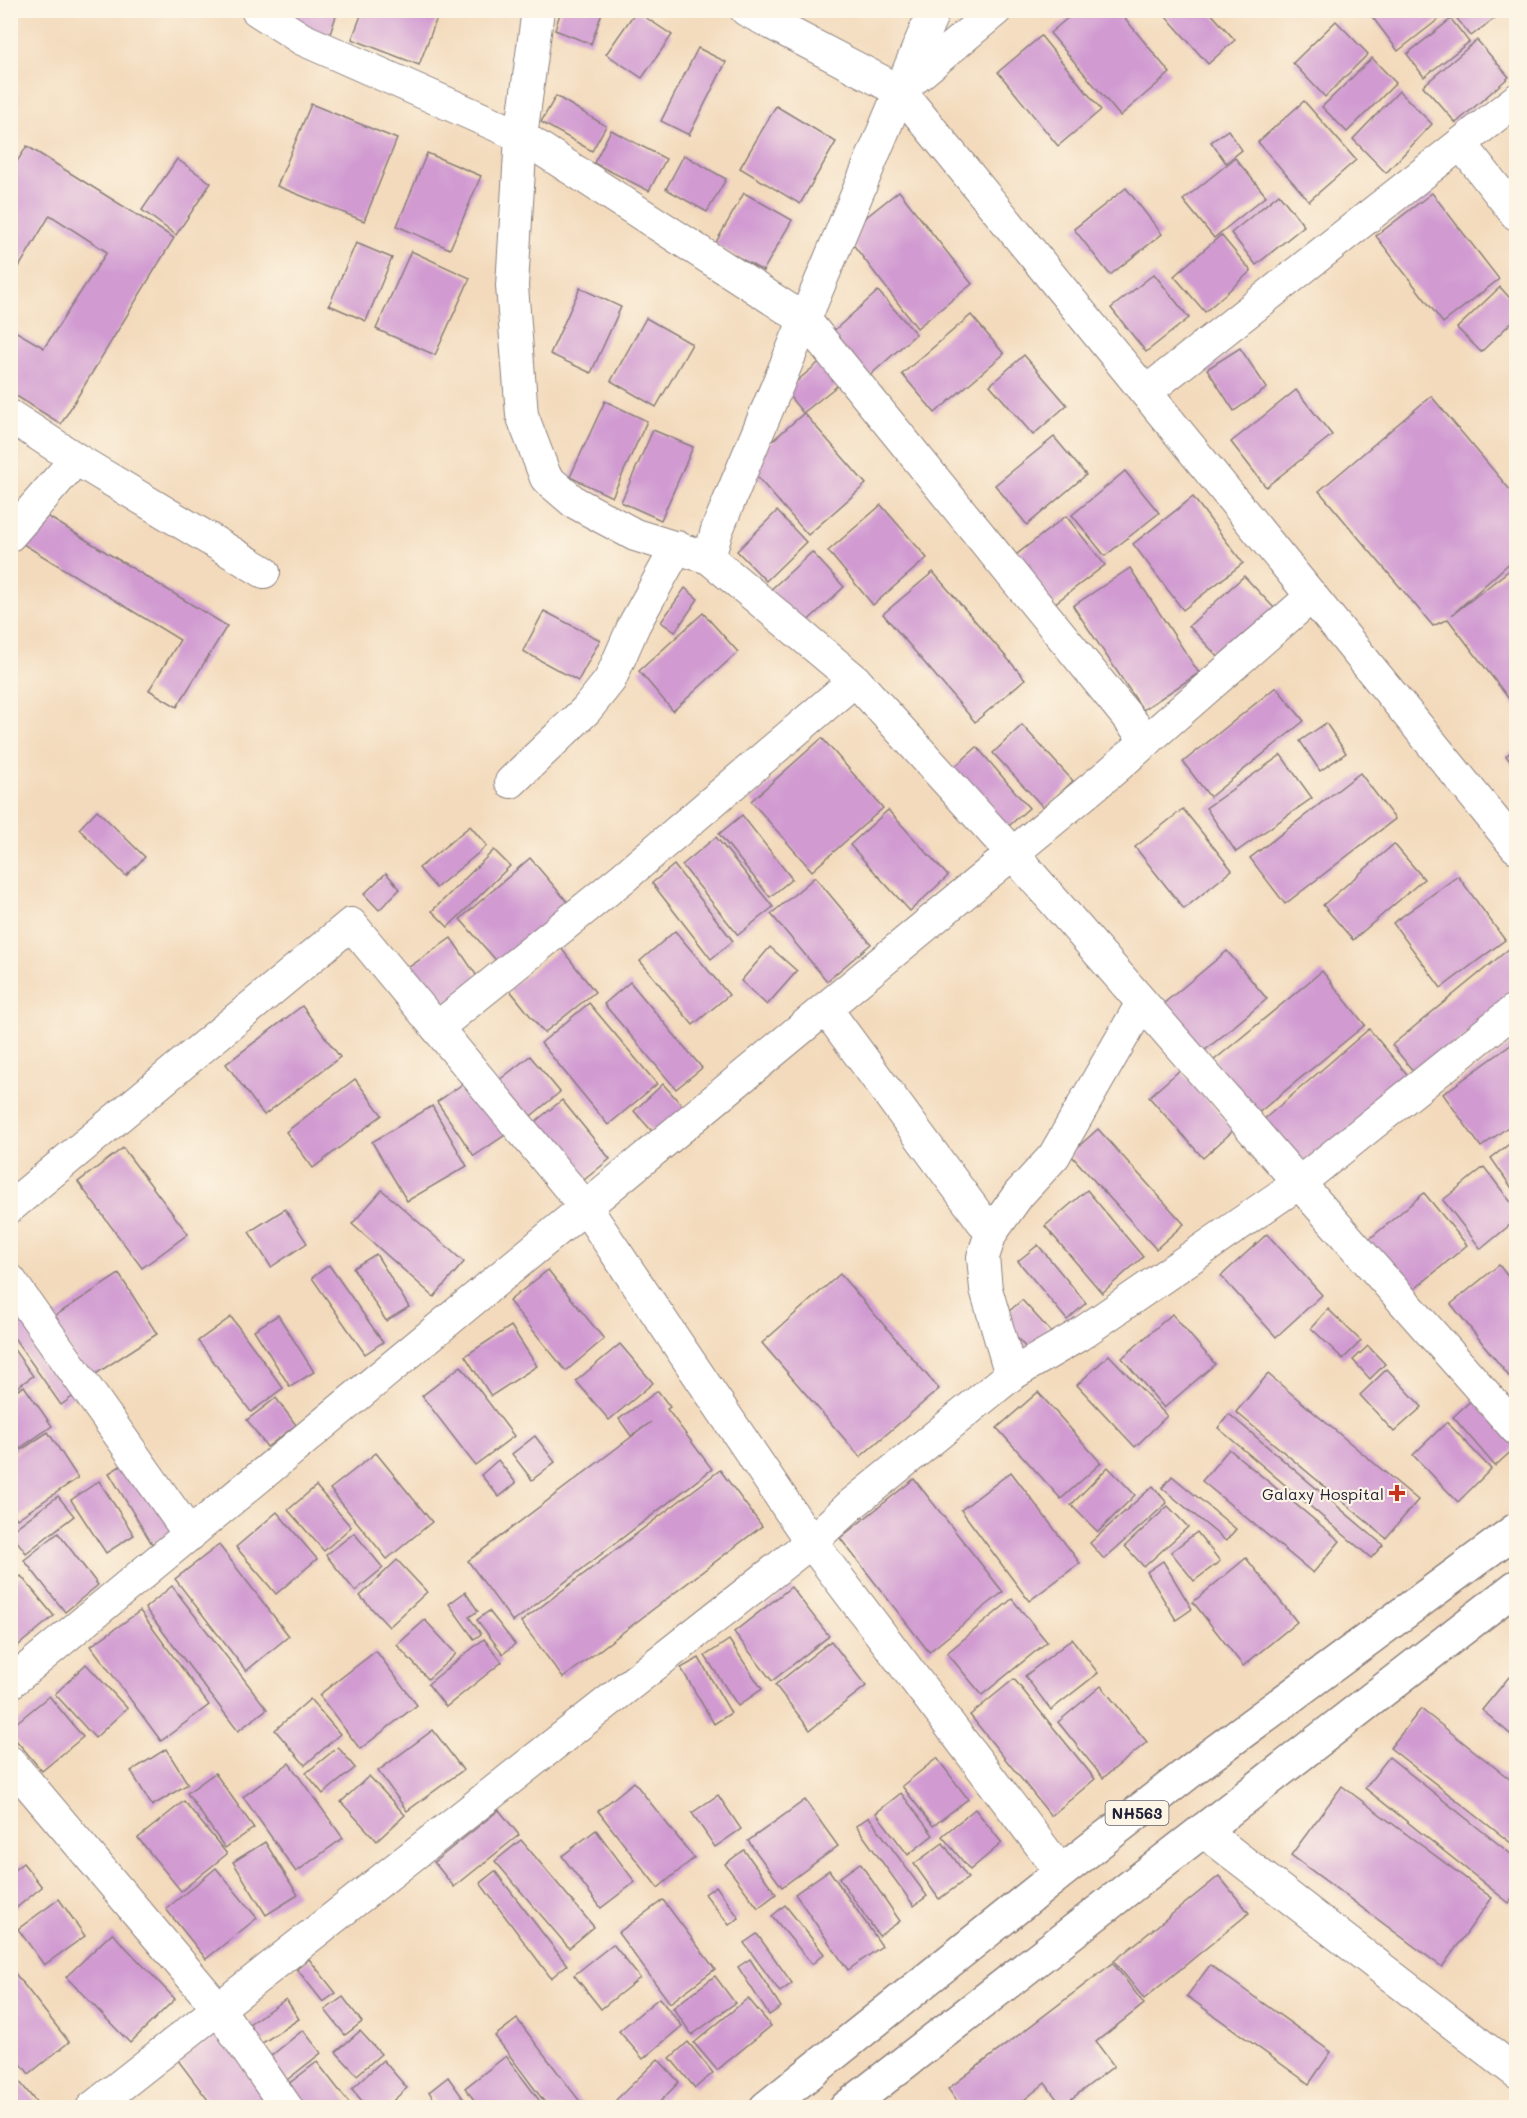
<svg xmlns="http://www.w3.org/2000/svg" width="1527" height="2118" viewBox="0 0 1527 2118" font-family="Mali,sans-serif">
	<rect width="100%" height="100%" fill="#fcf5e5"/>
	<filter id="ink" filterUnits="userSpaceOnUse"><feTurbulence type="fractalNoise" baseFrequency=".0167" numOctaves="2"/><feDisplacementMap in="SourceGraphic" scale="12" xChannelSelector="R" yChannelSelector="G"/><feConvolveMatrix kernelMatrix="1 2 1 2 8 2 1 2 1" color-interpolation-filters="sRGB"/></filter>
	<filter id="wash" filterUnits="userSpaceOnUse"><feTurbulence type="fractalNoise" baseFrequency=".008" numOctaves="4" result="noise"/><feDisplacementMap in="SourceGraphic" scale="24" xChannelSelector="R" yChannelSelector="G"/><feGaussianBlur stdDeviation="1.35" result="paint"/><feColorMatrix in="noise" values="0 0 0 0 0 0 0 0 0 0 0 0 0 0 0 0 0 1.4 0 .05"/><feComposite in="paint" operator="in"/></filter>
	<g filter="url(#wash)">
		<rect width="100%" height="100%" fill="#f3dabc"/>
		<g id="blocks">
			<g fill="#d19bd2">
				<path d="M293 10H338L328 40 288 26Z"/>
				<path d="M363 10H440L419 65 352 39Z"/>
				<path d="M561 10H603L591 44 555 30Z"/>
				<path d="M1077 10H1118L1170 73 1120 116 1050 33Z"/>
				<path d="M1170 10H1208L1235 40 1208 64 1165 15Z"/>
				<path d="M1367 10H1440L1444 15 1398 51Z"/>
				<path d="M1450 10H1490L1495 18 1471 36Z"/>
				<path d="M636 11 672 35 642 78 606 54Z"/>
				<path d="M1451 19 1469 42 1424 77 1407 54Z"/>
				<path d="M1336 21 1368 54 1325 97 1293 63Z"/>
				<path d="M1041 36 1101 110 1058 146 998 72Z"/>
				<path d="M1477 40 1509 77 1456 123 1423 86Z"/>
				<path d="M698 48 726 62 689 135 661 121Z"/>
				<path d="M1372 58 1396 83 1347 132 1322 107Z"/>
				<path d="M1399 91 1432 124 1386 173 1353 139Z"/>
				<path d="M556 96 606 126 592 151 541 122Z"/>
				<path d="M1304 101 1356 160 1309 201 1258 142Z"/>
				<path d="M311 104 397 139 364 221 277 186Z"/>
				<path d="M776 106 836 142 800 204 740 168Z"/>
				<path d="M611 130 666 159 649 191 594 163Z"/>
				<path d="M1228 130 1242 150 1226 163 1211 142Z"/>
				<path d="M27 146 174 238 61 424 10 392V328L44 348 107 252 50 215 10 282V172Z"/>
				<path d="M427 153 481 176 450 249 397 226Z"/>
				<path d="M684 155 726 179 707 212 666 189Z"/>
				<path d="M1235 158 1266 196 1214 238 1183 200Z"/>
				<path d="M177 159 211 183 176 235 142 210Z"/>
				<path d="M1126 188 1162 234 1110 275 1074 229Z"/>
				<path d="M899 191 972 284 917 328 845 234Z"/>
				<path d="M744 193 792 220 763 271 715 244Z"/>
				<path d="M1432 193 1499 279 1443 323 1376 236Z"/>
				<path d="M1279 194 1304 226 1256 265 1231 233Z"/>
				<path d="M1221 235 1251 271 1205 312 1174 276Z"/>
				<path d="M356 243 392 258 366 321 329 305Z"/>
				<path d="M411 251 470 278 435 355 376 329Z"/>
				<path d="M1154 274 1189 318 1146 352 1111 308Z"/>
				<path d="M1500 287 1516 305V318L1481 352 1457 328Z"/>
				<path d="M580 288 621 307 591 373 550 354Z"/>
				<path d="M878 291 916 334 867 378 829 335Z"/>
				<path d="M971 315 1004 354 935 413 902 374Z"/>
				<path d="M646 318 692 344 656 407 611 381Z"/>
				<path d="M1240 348 1267 388 1234 411 1207 369Z"/>
				<path d="M1024 355 1067 405 1033 435 990 385Z"/>
				<path d="M823 359 842 382 803 413 785 391Z"/>
				<path d="M1296 390 1332 435 1266 487 1231 442Z"/>
				<path d="M1431 396 1516 497V557L1452 615 1516 565V708L1448 619 1433 626 1319 491Z"/>
				<path d="M605 401 647 421 612 497 570 477Z"/>
				<path d="M804 413 866 484 808 535 746 464Z"/>
				<path d="M653 430 693 447 661 520 621 502Z"/>
				<path d="M1054 437 1086 475 1027 525 995 485Z"/>
				<path d="M1125 471 1159 513 1105 556 1072 515Z"/>
				<path d="M1193 497 1243 563 1183 610 1133 544Z"/>
				<path d="M881 505 927 558 873 605 828 551Z"/>
				<path d="M777 511 806 542 766 581 737 551Z"/>
				<path d="M42 513 227 626 177 707 149 690 180 640 23 544Z"/>
				<path d="M1066 516 1105 565 1050 607 1012 558Z"/>
				<path d="M812 552 844 587 800 628 768 592Z"/>
				<path d="M1130 568 1199 673 1143 710 1073 606Z"/>
				<path d="M933 572 1025 679 975 722 883 614Z"/>
				<path d="M1244 576 1275 609 1220 659 1189 626Z"/>
				<path d="M685 588 698 599 675 632 661 622Z"/>
				<path d="M544 611 600 640 578 681 523 651Z"/>
				<path d="M703 613 738 652 673 711 639 671Z"/>
				<path d="M1276 687 1304 721 1210 797 1183 762Z"/>
				<path d="M1326 723 1346 753 1320 771 1300 741Z"/>
				<path d="M1022 725 1073 781 1044 808 993 753Z"/>
				<path d="M822 738 883 808 812 871 751 801Z"/>
				<path d="M977 747 1029 808 1002 832 950 771Z"/>
				<path d="M1516 748V769L1506 756Z"/>
				<path d="M1281 755 1312 798 1236 852 1206 808Z"/>
				<path d="M1360 773 1395 819 1285 904 1250 858Z"/>
				<path d="M1183 809 1232 870 1184 909 1135 847Z"/>
				<path d="M97 810 145 857 126 876 79 829Z"/>
				<path d="M888 810 948 876 910 911 850 845Z"/>
				<path d="M742 815 792 879 770 897 719 834Z"/>
				<path d="M470 826 487 846 436 888 419 868Z"/>
				<path d="M716 837 773 907 738 935 682 865Z"/>
				<path d="M1394 844 1424 879 1353 940 1323 905Z"/>
				<path d="M494 850 510 866 448 927 432 911Z"/>
				<path d="M530 858 570 905 501 966 460 919Z"/>
				<path d="M674 865 733 941 711 959 652 883Z"/>
				<path d="M386 873 400 889 379 910 364 894Z"/>
				<path d="M1458 876 1505 940 1441 988 1393 923Z"/>
				<path d="M815 877 871 944 827 981 771 914Z"/>
				<path d="M675 931 729 995 693 1025 640 961Z"/>
				<path d="M451 938 483 985 437 1017 405 970Z"/>
				<path d="M770 947 797 971 767 1005 741 981Z"/>
				<path d="M561 948 595 992 544 1033 509 989Z"/>
				<path d="M1510 948 1516 956V994L1417 1076 1392 1045Z"/>
				<path d="M1227 951 1267 999 1198 1056 1158 1008Z"/>
				<path d="M1322 971 1365 1025 1257 1114 1213 1061Z"/>
				<path d="M630 982 702 1068 676 1089 604 1004Z"/>
				<path d="M589 1003 657 1084 608 1125 541 1043Z"/>
				<path d="M302 1006 340 1057 264 1115 226 1064Z"/>
				<path d="M1369 1029 1412 1080 1297 1178 1255 1127Z"/>
				<path d="M1515 1042 1516 1121 1481 1147 1443 1094Z"/>
				<path d="M530 1056 560 1092 520 1125 489 1088Z"/>
				<path d="M1180 1070 1234 1130 1203 1158 1149 1097Z"/>
				<path d="M355 1079 382 1115 313 1168 286 1132Z"/>
				<path d="M470 1079 508 1133 474 1156 437 1102Z"/>
				<path d="M663 1084 689 1113 659 1139 634 1111Z"/>
				<path d="M562 1100 610 1159 574 1188 526 1129Z"/>
				<path d="M432 1106 467 1166 407 1201 372 1142Z"/>
				<path d="M1098 1129 1184 1224 1156 1249 1070 1154Z"/>
				<path d="M1516 1139V1194L1491 1158Z"/>
				<path d="M123 1148 188 1234 142 1268 78 1182Z"/>
				<path d="M1484 1167 1516 1209V1220L1481 1249 1443 1200Z"/>
				<path d="M382 1190 464 1262 434 1297 352 1224Z"/>
				<path d="M1087 1190 1143 1257 1102 1293 1045 1226Z"/>
				<path d="M1424 1193 1467 1245 1403 1299 1360 1247Z"/>
				<path d="M285 1209 307 1243 271 1267 249 1232Z"/>
				<path d="M1267 1234 1322 1295 1276 1337 1221 1276Z"/>
				<path d="M1038 1245 1086 1303 1067 1320 1018 1261Z"/>
				<path d="M376 1254 409 1307 386 1321 353 1268Z"/>
				<path d="M329 1265 383 1342 365 1354 312 1278Z"/>
				<path d="M1499 1265 1516 1287V1385L1451 1304Z"/>
				<path d="M548 1270 604 1339 566 1371 509 1301Z"/>
				<path d="M119 1274 157 1334 88 1379 50 1319Z"/>
				<path d="M840 1274 939 1389 860 1457 762 1343Z"/>
				<path d="M1022 1300 1051 1332 1029 1351 1000 1319Z"/>
				<path d="M21 1307 79 1392 61 1405 10 1332V1314Z"/>
				<path d="M1328 1309 1361 1341 1343 1359 1311 1328Z"/>
				<path d="M1172 1314 1215 1364 1164 1408 1122 1358Z"/>
				<path d="M278 1315 314 1372 290 1387 254 1330Z"/>
				<path d="M231 1317 283 1388 251 1412 198 1341Z"/>
				<path d="M511 1326 537 1366 491 1396 465 1356Z"/>
				<path d="M10 1344 33 1376 10 1392Z"/>
				<path d="M620 1344 653 1383 609 1420 576 1381Z"/>
				<path d="M1368 1346 1385 1364 1370 1379 1353 1360Z"/>
				<path d="M1109 1355 1167 1416 1135 1447 1077 1385Z"/>
				<path d="M461 1366 514 1436 475 1465 422 1396Z"/>
				<path d="M1387 1369 1422 1407 1394 1432 1360 1395Z"/>
				<path d="M1268 1374 1418 1500 1386 1538 1236 1412Z"/>
				<path d="M24 1386 52 1426 10 1455V1395Z"/>
				<path d="M658 1391 670 1407 667 1409 712 1469 513 1622 468 1561 651 1422 631 1436 619 1419Z"/>
				<path d="M1038 1392 1101 1463 1061 1499 997 1428Z"/>
				<path d="M1477 1395 1516 1440V1447L1495 1466 1453 1417Z"/>
				<path d="M276 1398 296 1425 267 1447 247 1420Z"/>
				<path d="M1229 1414 1383 1545 1371 1558 1218 1428Z"/>
				<path d="M1447 1422 1491 1469 1458 1502 1413 1455Z"/>
				<path d="M48 1432 78 1478 17 1519 10 1509V1457Z"/>
				<path d="M535 1436 555 1462 532 1480 512 1454Z"/>
				<path d="M1229 1449 1340 1541 1313 1573 1202 1481Z"/>
				<path d="M376 1453 432 1522 387 1559 330 1489Z"/>
				<path d="M133 1458 177 1529 152 1544 109 1473Z"/>
				<path d="M498 1460 516 1483 499 1497 481 1475Z"/>
				<path d="M1108 1467 1135 1495 1098 1532 1071 1505Z"/>
				<path d="M720 1470 762 1526 563 1678 521 1622Z"/>
				<path d="M1011 1472 1080 1563 1029 1601 961 1510Z"/>
				<path d="M1172 1476 1236 1529 1226 1541 1162 1488Z"/>
				<path d="M914 1479 1003 1592 929 1652 840 1538Z"/>
				<path d="M99 1481 134 1535 106 1553 71 1500Z"/>
				<path d="M316 1486 351 1527 324 1551 288 1510Z"/>
				<path d="M1153 1486 1167 1503 1104 1559 1090 1543Z"/>
				<path d="M58 1496 74 1516 26 1553 10 1532Z"/>
				<path d="M1168 1506 1188 1527 1144 1567 1125 1546Z"/>
				<path d="M277 1512 317 1559 276 1594 236 1547Z"/>
				<path d="M1197 1532 1220 1561 1194 1581 1171 1552Z"/>
				<path d="M58 1533 98 1585 65 1612 24 1560Z"/>
				<path d="M354 1533 383 1568 355 1591 326 1555Z"/>
				<path d="M219 1545 289 1636 246 1671 175 1579Z"/>
				<path d="M1246 1558 1297 1622 1243 1666 1193 1602Z"/>
				<path d="M397 1560 427 1592 389 1627 360 1596Z"/>
				<path d="M1163 1561 1192 1609 1176 1620 1147 1572Z"/>
				<path d="M21 1576 54 1616 15 1648 10 1643V1584Z"/>
				<path d="M172 1586 267 1709 238 1731 145 1608Z"/>
				<path d="M791 1587 829 1636 772 1681 734 1632Z"/>
				<path d="M465 1592 478 1611 469 1617 481 1634 474 1639 449 1604Z"/>
				<path d="M1012 1599 1047 1642 982 1695 947 1653Z"/>
				<path d="M140 1611 209 1705 161 1741 91 1646Z"/>
				<path d="M489 1611 515 1644 503 1654 477 1620Z"/>
				<path d="M425 1620 456 1654 428 1679 397 1645Z"/>
				<path d="M484 1639 502 1662 446 1707 428 1684Z"/>
				<path d="M1072 1639 1098 1673 1051 1710 1025 1676Z"/>
				<path d="M729 1640 762 1689 738 1706 705 1656Z"/>
				<path d="M831 1641 866 1686 810 1730 775 1685Z"/>
				<path d="M376 1651 417 1705 360 1749 319 1695Z"/>
				<path d="M699 1658 731 1713 714 1724 681 1668Z"/>
				<path d="M86 1664 127 1708 95 1738 55 1694Z"/>
				<path d="M1509 1677 1516 1683V1739L1482 1710Z"/>
				<path d="M1014 1679 1095 1779 1051 1816 970 1715Z"/>
				<path d="M1101 1686 1147 1742 1103 1778 1058 1722Z"/>
				<path d="M49 1696 83 1737 42 1771 10 1733V1728Z"/>
				<path d="M310 1699 340 1734 305 1765 275 1730Z"/>
				<path d="M1421 1709 1516 1784V1847L1390 1748Z"/>
				<path d="M433 1730 463 1770 407 1811 378 1771Z"/>
				<path d="M338 1747 355 1768 323 1794 306 1773Z"/>
				<path d="M166 1749 188 1784 152 1806 131 1771Z"/>
				<path d="M1389 1757 1516 1858V1894L1509 1903 1365 1788Z"/>
				<path d="M937 1758 968 1799 933 1826 902 1786Z"/>
				<path d="M289 1763 343 1838 296 1872 243 1797Z"/>
				<path d="M215 1773 254 1828 225 1848 187 1793Z"/>
				<path d="M369 1776 405 1815 377 1841 341 1802Z"/>
				<path d="M634 1782 694 1858 658 1888 598 1811Z"/>
				<path d="M1342 1786 1492 1898 1442 1967 1291 1855Z"/>
				<path d="M901 1793 933 1835 908 1855 876 1813Z"/>
				<path d="M718 1795 741 1829 715 1847 692 1813Z"/>
				<path d="M805 1800 838 1846 782 1887 748 1841Z"/>
				<path d="M184 1801 227 1854 181 1891 138 1838Z"/>
				<path d="M975 1809 1002 1843 970 1870 942 1836Z"/>
				<path d="M499 1810 519 1835 454 1887 434 1862Z"/>
				<path d="M869 1817 927 1896 914 1906 856 1826Z"/>
				<path d="M596 1830 635 1882 601 1908 562 1856Z"/>
				<path d="M521 1840 594 1927 569 1948 495 1861Z"/>
				<path d="M265 1842 298 1895 266 1915 233 1862Z"/>
				<path d="M943 1843 968 1878 939 1899 914 1864Z"/>
				<path d="M744 1850 776 1894 758 1908 725 1864Z"/>
				<path d="M23 1863 42 1887 10 1913V1873Z"/>
				<path d="M860 1863 900 1921 879 1936 839 1878Z"/>
				<path d="M216 1868 257 1918 206 1959 166 1909Z"/>
				<path d="M829 1870 882 1946 848 1970 795 1894Z"/>
				<path d="M495 1871 567 1965 551 1978 480 1883Z"/>
				<path d="M1219 1876 1249 1913 1144 1999 1114 1961Z"/>
				<path d="M716 1886 739 1918 729 1925 705 1894Z"/>
				<path d="M59 1899 85 1936 44 1965 18 1929Z"/>
				<path d="M663 1900 715 1969 670 2003 618 1933Z"/>
				<path d="M785 1905 824 1954 812 1964 772 1916Z"/>
				<path d="M112 1933 175 1999 130 2043 66 1977Z"/>
				<path d="M757 1934 792 1983 780 1992 744 1943Z"/>
				<path d="M613 1944 640 1978 601 2009 574 1975Z"/>
				<path d="M309 1959 336 1993 323 2002 297 1969Z"/>
				<path d="M750 1959 781 2007 769 2015 738 1967Z"/>
				<path d="M1113 1963 1144 2004 1096 2042 1114 2066 1062 2106 1045 2083 1014 2108H962L948 2089Z"/>
				<path d="M1210 1965 1331 2052 1309 2084 1187 1996Z"/>
				<path d="M10 1967 69 2042 29 2074 10 2050Z"/>
				<path d="M715 1976 735 2003 692 2035 673 2008Z"/>
				<path d="M343 1997 362 2022 345 2035 325 2010Z"/>
				<path d="M659 1998 682 2026 643 2059 619 2031Z"/>
				<path d="M748 1998 771 2026 717 2070 694 2043Z"/>
				<path d="M286 1999 299 2019 261 2044 249 2024Z"/>
				<path d="M517 2019 585 2108H549L495 2036Z"/>
				<path d="M217 2030 267 2097 253 2108H214L177 2059Z"/>
				<path d="M303 2030 321 2053 283 2083 266 2060Z"/>
				<path d="M360 2031 381 2054 357 2075 336 2052Z"/>
				<path d="M688 2042 713 2073 695 2088 670 2058Z"/>
				<path d="M506 2056 545 2108H480L465 2088Z"/>
				<path d="M658 2059 679 2082 654 2108H623L616 2100Z"/>
				<path d="M383 2060 407 2088 385 2108H368L352 2089Z"/>
				<path d="M317 2062 353 2108H305L287 2085Z"/>
				<path d="M10 2070 36 2102 30 2108H10Z"/>
				<path d="M448 2077 470 2108H440L429 2092Z"/>
			</g>
		</g>
	</g>
	<g filter="url(#ink)">
		<use href="#blocks" fill-opacity="0" stroke="#8a7e7c" stroke-width="1.5"/>
		<g fill="none" stroke-linecap="round" stroke-linejoin="round">
			<defs>
				<g id="minor">
					<path d="M257 10 302 39 521 136 538 10"/>
					<path d="M746 10 900 91 717 530 709 558 855 680 1013 854 1299 1183 1516 1429"/>
					<path d="M934 10 900 91 1516 847"/>
					<path d="M903 88 996 10"/>
					<path d="M1461 144 1516 214"/>
					<path d="M1146 392 1516 100"/>
					<path d="M10 416 76 459 264 572"/>
					<path d="M10 535 76 459"/>
					<path d="M709 558 635 535 574 502 546 478 522 415 512 286 521 136 805 320 1147 741"/>
					<path d="M511 782 586 710 610 680 634 625 677 547"/>
					<path d="M826 1009 991 1233"/>
					<path d="M437 1028 624 877 855 680"/>
					<path d="M10 1207 351 924 586 1208 811 1542 1061 1872"/>
					<path d="M10 1280 190 1535"/>
					<path d="M1011 1375 986 1289 983 1257 991 1233 1019 1194 1054 1156 1142 1003"/>
					<path d="M10 1683 1111 772 1312 596"/>
					<path d="M10 1762 218 2008 287 2108"/>
					<path d="M1202 1830 1516 2072"/>
					<path d="M92 2108 811 1542 852 1504 1011 1375 1079 1335 1299 1183 1516 1009"/>
				</g>
				<g id="trunk">
					<path d="M766 2108 1061 1872 1211 1755 1516 1530"/>
					<path d="M846 2108C1070 1934 1292 1759 1516 1587"/>
				</g>
			</defs>
			<use href="#minor" stroke="#8a7e7c" stroke-width="34"/>
			<use href="#trunk" stroke="#8a7e7c" stroke-width="36"/>
			<use href="#minor" stroke="#fff" stroke-width="32"/>
			<use href="#trunk" stroke="#fff" stroke-width="33"/>
		</g>
	</g>
	<path fill="#c8321e" stroke="#fcf5e5" stroke-width="2" d="M1394 1484h6v6h6v6h-6v6h-6v-6h-6v-6h6z"/>
	<g text-anchor="middle" dominant-baseline="central" stroke-width="4.5" stroke-linejoin="round" paint-order="stroke">
		<rect fill="#fcf5e5" stroke="#63616e" stroke-width="1.5" x="1105.5" y="1801" width="63" height="24" rx="4.5"/>
		<g font-size="15" font-weight="bold" fill="#22223b">
			<text x="1137" y="1813">NH563</text>
		</g>
		<g font-size="16" fill="#22223b" stroke="#fcf5e5" text-anchor="end">
			<text x="1384" y="1493">Galaxy Hospital</text>
		</g>
	</g>
	<rect width="1527" height="2118" fill="none" stroke="#fcf5e5" stroke-width="36"/>
</svg>
